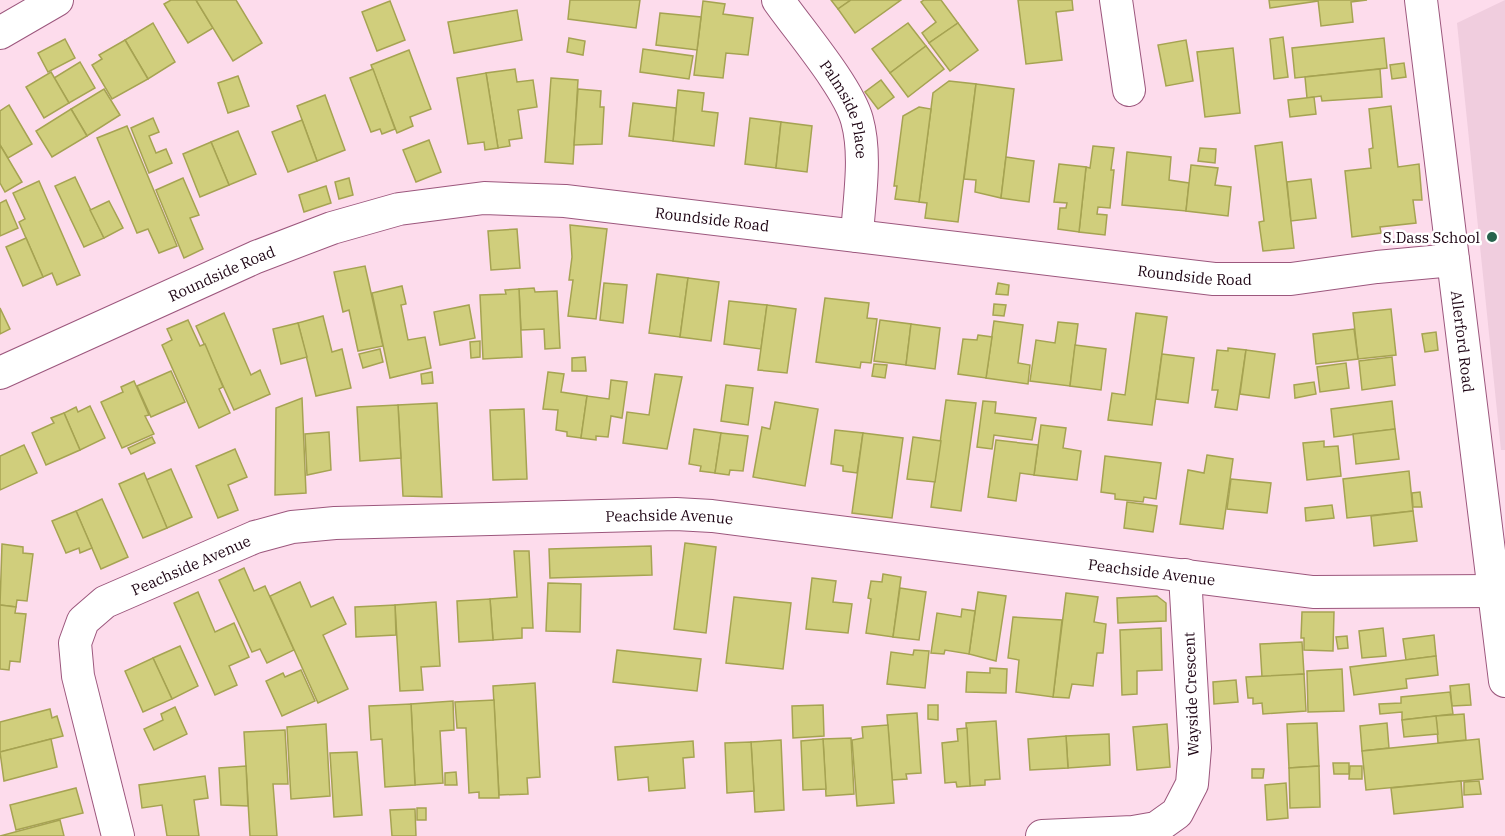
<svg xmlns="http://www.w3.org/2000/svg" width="1505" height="836" viewBox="0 0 1505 836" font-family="'IBM Plex Serif',serif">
	<rect width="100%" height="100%" fill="#fddcec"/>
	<path fill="#f0cdde" d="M1505 0V450H1501L1457 23Z"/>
	<g fill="#d0ce7c" stroke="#a6a352" stroke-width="1.5">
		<path d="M171 0H196L213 28 188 43 164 4Z"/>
		<path d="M196 0H236L262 43 233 61Z"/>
		<path d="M570 0H640L636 28 568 19Z"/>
		<path d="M831 0H851L838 9Z"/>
		<path d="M851 0H901L855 33 838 9Z"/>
		<path d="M924 0H941L958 23 929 43 922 33 936 22 921 2Z"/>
		<path d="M1018 0H1072L1073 10 1056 12 1062 60 1026 64Z"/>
		<path d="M1269 0H1318V1L1270 8Z"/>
		<path d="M1318 0H1367L1351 2 1353 22 1321 26Z"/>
		<path d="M390 1 405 40 377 51 362 12Z"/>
		<path d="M703 1 725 4 723 14 753 18 748 55 726 53 723 78 694 75Z"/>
		<path d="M517 10 522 40 454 53 448 22Z"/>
		<path d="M660 13 701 17 697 50 656 45Z"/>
		<path d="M153 23 175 62 148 79 125 40Z"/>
		<path d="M908 23 926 46 890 73 872 49Z"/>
		<path d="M958 23 978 50 950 71 929 43Z"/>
		<path d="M1283 37 1288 77 1274 79 1270 39Z"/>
		<path d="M569 38 585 41 583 55 567 52Z"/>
		<path d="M1384 38 1387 68 1295 78 1292 48Z"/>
		<path d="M65 39 75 58 48 72 38 53Z"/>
		<path d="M125 40 148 79 112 99 92 65 102 59 99 55Z"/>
		<path d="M1186 40 1193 81 1166 86 1158 45Z"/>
		<path d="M926 46 944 69 908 97 890 73Z"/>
		<path d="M1233 48 1240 113 1205 117 1197 52Z"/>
		<path d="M643 49 693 56 689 79 640 72Z"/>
		<path d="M409 50 431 109 410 117 413 126 397 133 371 65Z"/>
		<path d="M80 62 95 88 69 103 54 78Z"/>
		<path d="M1404 63 1406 77 1392 79 1390 65Z"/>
		<path d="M373 69 395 129 382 134 380 129 371 132 350 78Z"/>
		<path d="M515 69 517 82 533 80 537 107 518 110 522 138 509 140 510 146 498 148 486 73Z"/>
		<path d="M1380 69 1382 97 1322 101 1321 96 1307 98 1305 77Z"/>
		<path d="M51 72 69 103 44 118 26 87Z"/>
		<path d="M486 73 498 148 485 150 484 142 468 144 457 78Z"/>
		<path d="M238 76 249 106 228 113 218 83Z"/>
		<path d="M551 78 578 80 573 164 545 162Z"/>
		<path d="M881 80 894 97 878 109 865 92Z"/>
		<path d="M949 81 976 84 958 222 925 218 927 203 919 202 933 93Z"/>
		<path d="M976 84 1014 89 1001 198 975 192 976 180 964 179Z"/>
		<path d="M104 89 120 115 87 136 71 109Z"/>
		<path d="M578 89 601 91 600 107H604L602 144 574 145Z"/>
		<path d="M678 90 704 93 702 111 718 113 714 146 673 141Z"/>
		<path d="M325 95 345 150 317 161 297 106Z"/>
		<path d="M1314 97 1316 114 1290 117 1288 100Z"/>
		<path d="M633 103 676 108 673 141 629 136Z"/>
		<path d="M9 105 32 144 8 158 0 145V111Z"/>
		<path d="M1391 106 1398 167 1419 164 1422 200H1413L1416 223 1380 227 1381 233 1352 237 1345 171 1371 168 1369 149 1373 148 1369 109Z"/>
		<path d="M919 107 931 109 919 202 895 199 897 186H894L903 116Z"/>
		<path d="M71 109 87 136 52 157 36 131Z"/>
		<path d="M153 118 159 132 149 136 156 153 166 149 172 163 149 173 131 128Z"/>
		<path d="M750 118 781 122 776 168 745 164Z"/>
		<path d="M302 120 317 161 288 172 272 132Z"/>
		<path d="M781 122 812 126 807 172 776 168Z"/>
		<path d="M127 126 177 246 159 253 148 229 137 233 97 138Z"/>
		<path d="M238 131 256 174 229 185 211 142Z"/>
		<path d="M429 140 441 172 416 182 403 150Z"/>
		<path d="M211 142 229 185 200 197 183 154Z"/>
		<path d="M1282 142 1294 248 1263 251 1259 222 1264 221 1255 146Z"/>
		<path d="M0 145 22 182 5 192 0 183Z"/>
		<path d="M1093 146 1114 148 1111 170H1114L1110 208 1098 207 1097 214 1107 215 1105 235 1079 232 1086 167 1090 168Z"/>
		<path d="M1200 148 1216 149 1215 163 1198 161Z"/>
		<path d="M1127 152 1171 157 1169 180 1189 183 1186 211 1122 205Z"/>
		<path d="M1006 157 1034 161 1029 202 1001 198Z"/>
		<path d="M1059 164 1086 167 1079 232 1058 229 1060 208H1066L1067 203 1054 202Z"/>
		<path d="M1191 165 1218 168 1215 185 1231 187 1228 216 1186 211Z"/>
		<path d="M75 177 104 238 84 247 55 186Z"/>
		<path d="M183 178 199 215 190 218 203 249 184 258 156 190Z"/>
		<path d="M349 178 353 195 339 199 335 182Z"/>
		<path d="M1311 179 1316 218 1291 221 1287 182Z"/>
		<path d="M39 181 80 275 57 285 52 273 43 277 19 222 25 219 13 193Z"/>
		<path d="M326 186 331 203 304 212 299 195Z"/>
		<path d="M6 200 18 228 0 236V203Z"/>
		<path d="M109 201 123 228 104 238 90 210Z"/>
		<path d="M570 225 607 229 596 319 568 316 573 280H569L572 257Z"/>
		<path d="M517 229 520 268 491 270 488 231Z"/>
		<path d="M26 238 43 277 23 286 6 247Z"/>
		<path d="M365 266 383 346 358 351 349 310 343 312 334 272Z"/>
		<path d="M657 274 688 278 680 337 649 333Z"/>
		<path d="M688 278 719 282 711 341 680 337Z"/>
		<path d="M604 283 627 285 623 323 600 320Z"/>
		<path d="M998 283 1009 285 1008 295 996 294Z"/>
		<path d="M402 286 406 304 401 305 408 340 425 337 431 368 390 378 372 293Z"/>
		<path d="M534 288 535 292 557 291 560 348 545 349 544 329 521 330 519 289Z"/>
		<path d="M519 289 522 357 483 359 480 295 506 294 505 290Z"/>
		<path d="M825 298 869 303 867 318 877 319 871 363 861 362 860 368 816 362Z"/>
		<path d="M729 301 767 305 761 349 724 344Z"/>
		<path d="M994 304 1006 305 1004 316 993 315Z"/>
		<path d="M469 305 475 338 440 345 434 312Z"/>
		<path d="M767 305 796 309 787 373 758 370Z"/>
		<path d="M0 308 10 329 0 334Z"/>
		<path d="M1391 309 1396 355 1358 359 1353 313Z"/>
		<path d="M224 313 251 375 260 370 270 394 234 410 196 326Z"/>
		<path d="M1136 313 1167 317 1152 425 1108 420 1112 393 1125 395Z"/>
		<path d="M323 316 332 352 342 349 351 388 316 396 298 323Z"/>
		<path d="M188 320 200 346 205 344 223 387 219 389 230 413 199 428 162 345 172 340 167 329Z"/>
		<path d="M880 320 911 324 906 365 874 361Z"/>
		<path d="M994 321 1023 325 1018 363 1030 365 1028 384 986 378Z"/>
		<path d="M1058 322 1078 324 1070 386 1030 381 1036 340 1055 343Z"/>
		<path d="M298 323 307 357 281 364 273 329Z"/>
		<path d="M911 324 940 328 935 369 906 365Z"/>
		<path d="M1354 329 1358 359 1316 364 1313 334Z"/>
		<path d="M1436 332 1438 350 1425 352 1422 334Z"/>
		<path d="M978 335 992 337 986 378 958 374 963 339 977 340Z"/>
		<path d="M480 341V357L471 358 470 342Z"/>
		<path d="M1075 345 1106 349 1101 390 1070 386Z"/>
		<path d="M1228 348 1246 350 1237 410 1215 407 1218 390H1212L1217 350 1228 351Z"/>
		<path d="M380 349 383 362 363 368 359 354Z"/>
		<path d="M1246 350 1275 354 1269 398 1240 394Z"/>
		<path d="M1162 354 1194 358 1188 403 1156 399Z"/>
		<path d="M585 357 586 371H572V358Z"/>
		<path d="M1392 357 1395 385 1362 390 1359 361Z"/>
		<path d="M1346 363 1349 388 1320 392 1317 367Z"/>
		<path d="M874 364 887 365 885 378 872 376Z"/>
		<path d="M171 371 185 402 151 417 137 386Z"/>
		<path d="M432 372 433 383 422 384 421 374Z"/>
		<path d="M548 372 564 374 561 392 587 396 581 438 567 436V432L556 430 558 410 543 409Z"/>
		<path d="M655 374 682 377 667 449 623 443 627 412 649 415Z"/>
		<path d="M611 380 627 382 622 418 611 416 608 437 596 436V440L581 438 587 396 609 399Z"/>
		<path d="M134 381 149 415 145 416 154 434 122 448 101 402 123 392 121 387Z"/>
		<path d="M1314 382 1316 394 1295 398 1294 385Z"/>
		<path d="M726 385 753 388 748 425 721 421Z"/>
		<path d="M302 398 306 493 275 495 276 408Z"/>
		<path d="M946 400 976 403 961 511 931 507Z"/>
		<path d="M983 401 996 402 995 413 1036 418 1032 440 994 435 992 449 977 447Z"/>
		<path d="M1392 401 1395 429 1334 437 1331 409Z"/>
		<path d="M775 402 818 409 805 486 753 477 762 427 770 429Z"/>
		<path d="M437 403 442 497 403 496 398 405Z"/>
		<path d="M398 405 401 458 360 461 357 407Z"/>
		<path d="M90 406 105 438 80 450 64 413 76 407 78 412Z"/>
		<path d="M524 409 527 479 493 480 490 410Z"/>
		<path d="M64 413 80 450 46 465 32 433 54 423 51 418Z"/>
		<path d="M1041 425 1066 428 1063 448 1081 451 1077 480 1034 475Z"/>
		<path d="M694 429 721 433 715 473 700 471 701 466 689 464Z"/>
		<path d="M1395 429 1399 459 1356 464 1353 434Z"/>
		<path d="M835 430 863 433 857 473 843 471V466L831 464Z"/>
		<path d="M329 432 331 470 307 475 305 434Z"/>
		<path d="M721 433 748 436 743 471 730 470 729 475 715 473Z"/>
		<path d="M863 433 903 438 892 518 852 513Z"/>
		<path d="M152 437 155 443 131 454 128 448Z"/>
		<path d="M913 437 941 441 935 482 907 479Z"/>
		<path d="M996 440 1038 445 1034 475 1020 473 1016 501 988 497Z"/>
		<path d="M1324 441V447L1338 446 1341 476 1307 480 1303 443Z"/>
		<path d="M24 445 37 473 0 490V456Z"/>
		<path d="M235 449 247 477 228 485 238 510 218 518 196 466Z"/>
		<path d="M1207 455 1233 459 1223 529 1180 524 1188 470 1204 473Z"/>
		<path d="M1105 456 1161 463 1156 499 1144 497 1143 502 1115 499V494L1101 492Z"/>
		<path d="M171 469 192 517 167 528 146 480Z"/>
		<path d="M1409 471 1413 511 1347 518 1343 479Z"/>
		<path d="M144 473 167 528 143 538 119 484Z"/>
		<path d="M1231 479 1271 483 1267 513 1227 509Z"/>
		<path d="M1420 492 1422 507H1413L1412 493Z"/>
		<path d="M102 499 128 557 101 569 76 511Z"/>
		<path d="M1127 502 1157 506 1153 532 1124 528Z"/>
		<path d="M1332 505 1334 518 1306 521 1305 508Z"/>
		<path d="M76 511 92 548 80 553 79 548 66 553 52 521Z"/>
		<path d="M1413 511 1417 541 1374 546 1371 516Z"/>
		<path d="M685 543 716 547 706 633 674 629Z"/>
		<path d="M2 544 23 547V553L33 554 27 601 17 600 16 607 0 605Z"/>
		<path d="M651 546 652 575 550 578 549 549Z"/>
		<path d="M514 551H529L533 628H522V638L493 640 490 599 517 597Z"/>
		<path d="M244 568 254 591 265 586 294 650 267 663 260 649 252 652 219 580Z"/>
		<path d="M883 574 901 577 893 637 866 633 871 599 868 598 871 581 882 582Z"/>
		<path d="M812 578 836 581 833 602 852 604 848 633 806 629Z"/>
		<path d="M300 582 311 607 333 597 346 624 323 635 348 689 318 703 270 596Z"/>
		<path d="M548 583 581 584 580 632 546 631Z"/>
		<path d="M900 588 926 592 919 640 893 637Z"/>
		<path d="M198 592 215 632 234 623 249 657 229 666 237 685 215 695 174 603Z"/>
		<path d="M978 592 1006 596 996 661 969 654Z"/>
		<path d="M1066 593 1098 597 1094 622 1106 624 1103 653H1097L1093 686 1072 684 1069 698 1053 697Z"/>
		<path d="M1157 596 1166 603V621L1118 623 1117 598Z"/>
		<path d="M734 597 791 603 783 669 726 663Z"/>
		<path d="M490 599 493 640 459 642 457 601Z"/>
		<path d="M436 602 440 666 421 667 423 690 400 691 395 605Z"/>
		<path d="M0 605 16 607 15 613 26 614 20 662 10 661 9 670 0 669Z"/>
		<path d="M395 605 396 635 356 637 355 607Z"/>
		<path d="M962 609 975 611 969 654 945 650 944 654 931 653 937 613 961 617Z"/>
		<path d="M1302 612H1334L1333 651 1304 650V638H1301Z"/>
		<path d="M1013 617 1062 620 1053 697 1016 692 1019 660 1008 658Z"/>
		<path d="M1161 628 1162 670 1137 671V694L1122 695 1120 630Z"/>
		<path d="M1383 628 1386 656 1362 658 1359 631Z"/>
		<path d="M1434 635 1436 656 1406 660 1403 639Z"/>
		<path d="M1347 636 1348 648 1338 649 1336 637Z"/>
		<path d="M1302 642 1304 674 1262 677 1260 644Z"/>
		<path d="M180 646 198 686 172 699 153 658Z"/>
		<path d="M617 650 701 659 697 691 613 682Z"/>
		<path d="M914 650 929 651 925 688 887 684 891 652 913 655Z"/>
		<path d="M1436 656 1438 675 1406 679 1407 688 1354 695 1350 667Z"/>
		<path d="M153 658 172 699 143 712 125 671Z"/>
		<path d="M990 668 1007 669 1006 693 966 692 967 672 990 673Z"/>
		<path d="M1342 669 1344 711 1308 712 1307 671Z"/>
		<path d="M301 670 315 701 282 716 266 681 283 673 285 677Z"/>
		<path d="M1304 674 1306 711 1263 714 1262 703 1253 704V698H1248L1246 677Z"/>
		<path d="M1236 680 1238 702 1214 704 1213 682Z"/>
		<path d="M535 683 540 777 527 778 528 794 499 795 493 686Z"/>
		<path d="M1469 684 1471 705 1452 706 1450 686Z"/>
		<path d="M1450 692 1453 714 1402 720V712L1380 714 1379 704 1401 703V697Z"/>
		<path d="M494 700 499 798H479V792L469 793 466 728H457L455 702Z"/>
		<path d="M453 701 454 730 440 731 443 783 415 785 411 704Z"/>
		<path d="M411 704 415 785 385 787 382 739 371 740 369 706Z"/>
		<path d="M823 705 824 736 793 738 792 706Z"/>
		<path d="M928 705H938V720L928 719Z"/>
		<path d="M175 707 187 734 154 750 144 729 163 720 161 714Z"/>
		<path d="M50 709 52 718 57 716 63 736 0 752V722Z"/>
		<path d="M917 713 921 773 906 774 907 779 892 780 887 715Z"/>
		<path d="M1464 714 1466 740 1438 743 1436 716Z"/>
		<path d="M1436 716 1438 734 1404 737 1402 720Z"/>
		<path d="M996 721 1000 779 985 780V785L970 786 966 723Z"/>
		<path d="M1317 723 1319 766 1289 768 1287 724Z"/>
		<path d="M1387 723 1389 748 1362 751 1360 726Z"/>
		<path d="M326 724 330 796 291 799 287 727Z"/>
		<path d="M1167 724 1170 767 1137 770 1133 727Z"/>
		<path d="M888 725 894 803 857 806 852 740 863 738 862 727Z"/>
		<path d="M967 728 970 786 957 787 956 782 945 783 942 743 958 741 957 729Z"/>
		<path d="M285 730 288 784H273L277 836H250L244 732Z"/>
		<path d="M1109 734 1110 765 1068 768 1066 736Z"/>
		<path d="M1066 736 1068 768 1030 770 1028 739Z"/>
		<path d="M851 738 854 794 826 796 823 739Z"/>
		<path d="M51 739 57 767 4 781 0 752Z"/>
		<path d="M823 739 826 789 803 790 801 741Z"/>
		<path d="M1479 739 1483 779 1366 790 1362 751Z"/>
		<path d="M781 740 784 810 755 812 751 742Z"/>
		<path d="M693 741 694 757 683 758 685 788 649 791 648 777 618 780 615 747Z"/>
		<path d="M751 742 754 791 727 793 725 743Z"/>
		<path d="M357 752 362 815 334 817 330 753Z"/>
		<path d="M1333 763H1349V774H1334Z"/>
		<path d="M246 766 248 806 221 805 219 768Z"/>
		<path d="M1319 766 1320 807 1290 808 1289 768Z"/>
		<path d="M1350 766H1362V779H1349Z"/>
		<path d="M1252 769H1264L1263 778H1252Z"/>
		<path d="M456 772 457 785H445V773Z"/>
		<path d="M205 776 208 798 194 800 199 836H167L162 805 142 808 139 785Z"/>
		<path d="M1461 781 1463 807 1394 814 1391 788Z"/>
		<path d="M1479 781 1481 794 1464 795V782Z"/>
		<path d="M1286 783 1288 818 1267 820 1265 785Z"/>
		<path d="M76 788 83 813 16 830 10 805Z"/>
		<rect x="417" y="808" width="9" height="12"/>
		<path d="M415 809 416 836H392L390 810Z"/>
		<path d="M60 820 64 836H0Z"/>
	</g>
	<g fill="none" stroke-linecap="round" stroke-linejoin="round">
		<defs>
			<g id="minor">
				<path id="s1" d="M778 0C799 30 848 87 857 120 867 156 859 199 857 236"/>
				<path d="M1116 0 1129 90"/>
				<path id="s2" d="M1421 0 1505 681"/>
				<path d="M0 33 57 0"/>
				<path id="s3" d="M0 373 256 257 332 228 399 209 484 198 565 201 1214 279H1291L1377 267 1453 260"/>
				<path id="s4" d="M118 836 78 676 75 643 83 621 105 602 255 537 292 527 335 523 676 514 712 516 1313 592 1494 591"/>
				<path d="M1042 836 1133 832 1156 828 1177 813 1192 784 1195 748 1185 575"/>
			</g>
		</defs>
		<use href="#minor" stroke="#9c577d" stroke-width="34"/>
		<use href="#minor" stroke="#fff" stroke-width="32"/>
	</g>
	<circle fill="#27634d" stroke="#fff" stroke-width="2" cx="1492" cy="237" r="6"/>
	<g text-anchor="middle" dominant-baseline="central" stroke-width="5" stroke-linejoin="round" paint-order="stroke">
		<g font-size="15" fill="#1d0413" stroke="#fff">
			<text stroke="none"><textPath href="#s1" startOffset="130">Palmside Place</textPath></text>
			<text stroke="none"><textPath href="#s3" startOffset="747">Roundside Road</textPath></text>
			<text stroke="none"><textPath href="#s3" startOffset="1233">Roundside Road</textPath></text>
			<text stroke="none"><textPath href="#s3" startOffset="243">Roundside Road</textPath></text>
			<text stroke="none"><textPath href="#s2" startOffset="344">Allerford Road</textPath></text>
			<text stroke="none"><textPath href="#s4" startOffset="830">Peachside Avenue</textPath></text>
			<text stroke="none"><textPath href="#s4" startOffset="344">Peachside Avenue</textPath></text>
			<text stroke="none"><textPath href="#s4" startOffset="1316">Peachside Avenue</textPath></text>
			<text transform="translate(1191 694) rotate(-92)">Wayside Crescent</text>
		</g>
		<g font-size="15" fill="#1d0413" stroke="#fff" text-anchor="end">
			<text x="1480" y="237">S.Dass School</text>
		</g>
	</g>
</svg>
